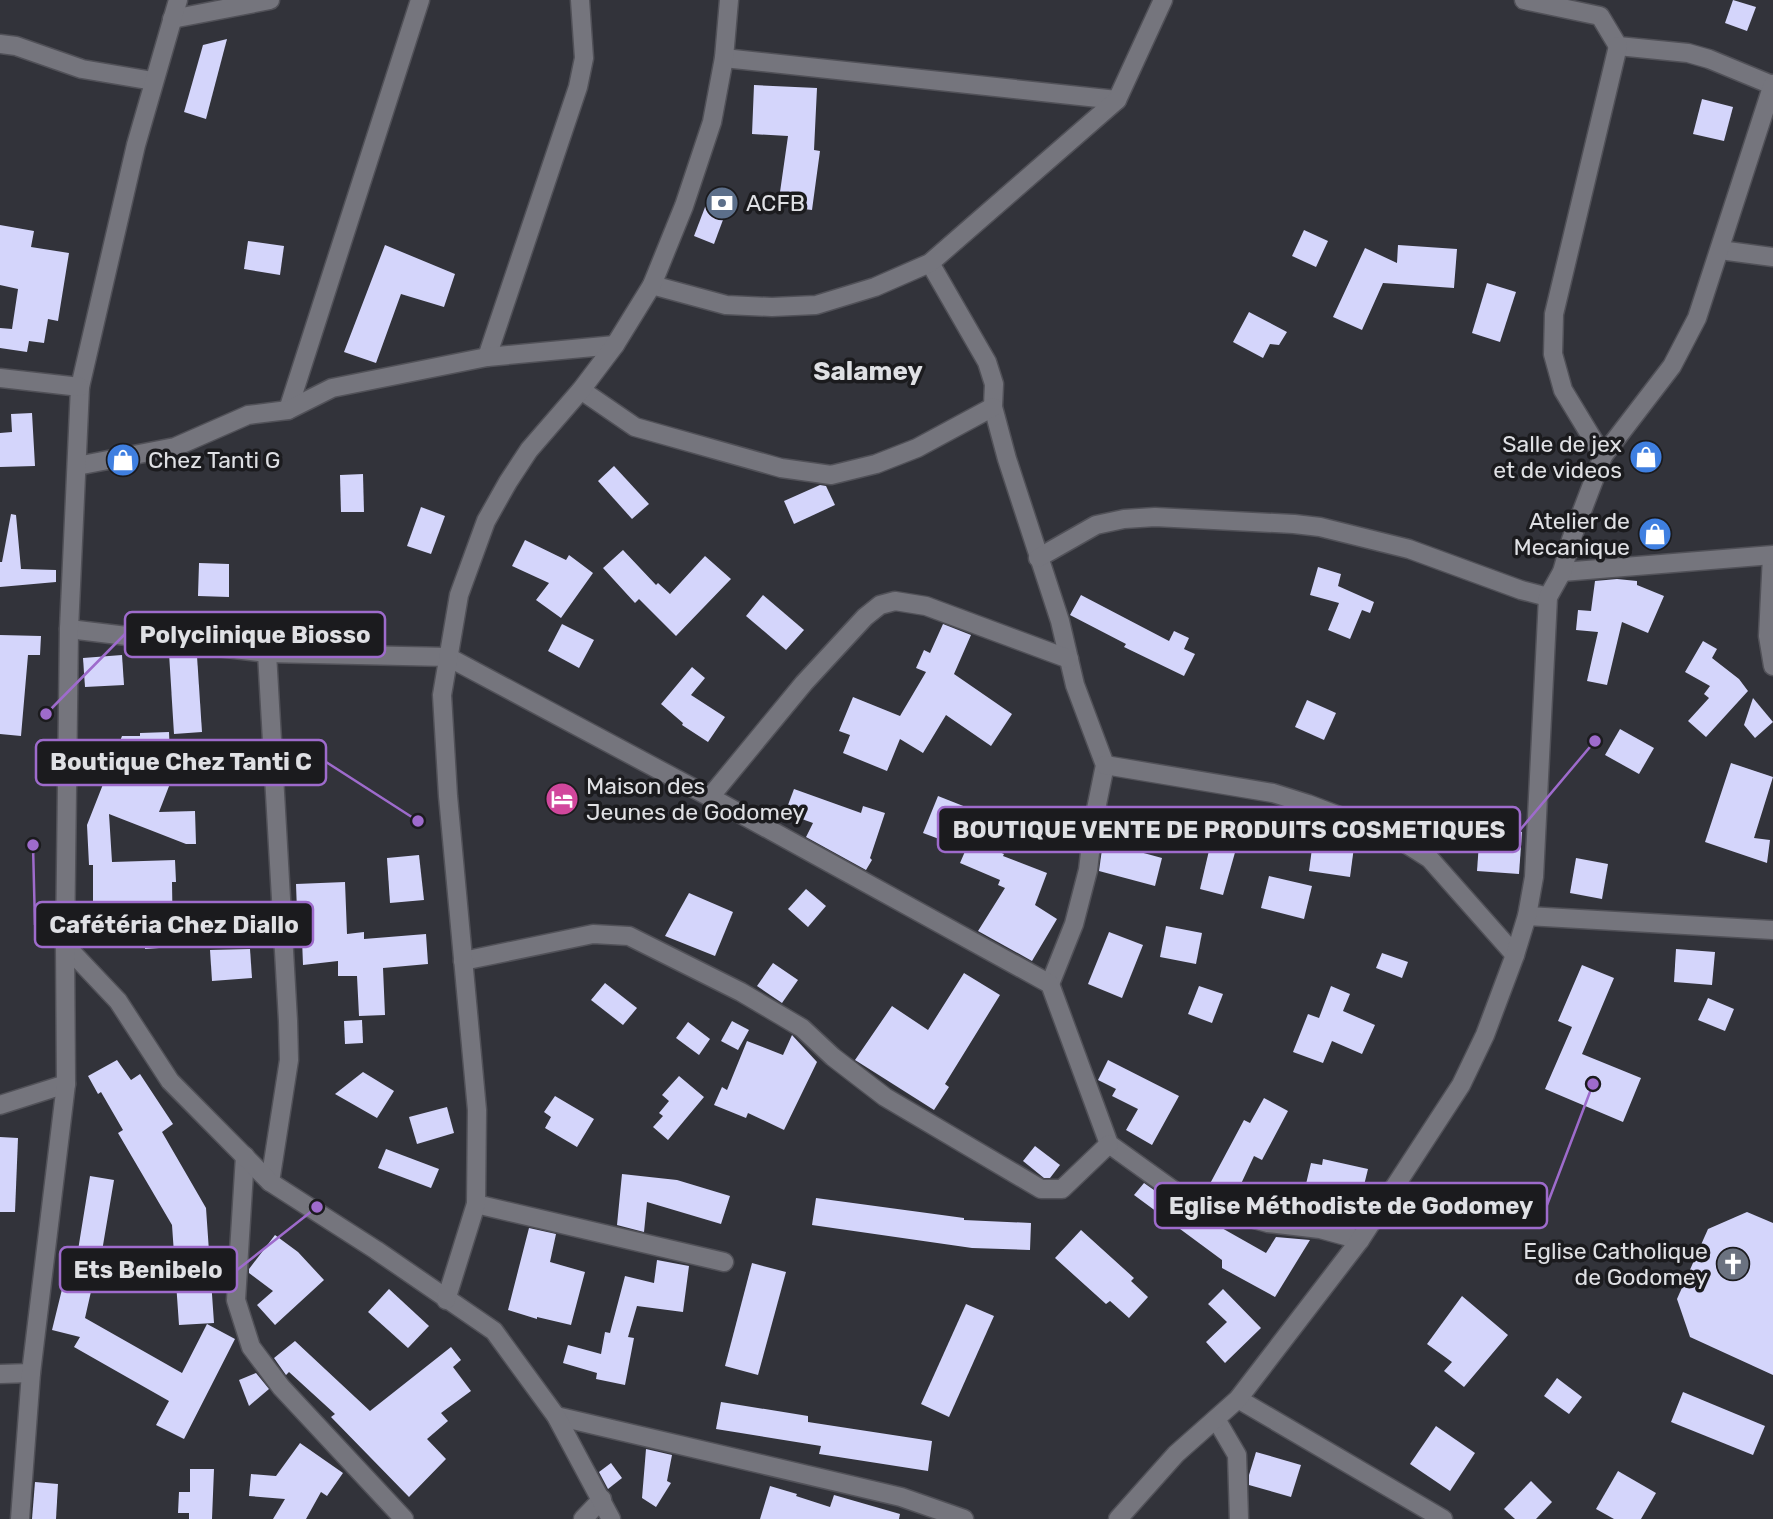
<svg xmlns="http://www.w3.org/2000/svg" width="1773" height="1519" viewBox="0 0 1773 1519" font-family="Rubik,sans-serif">
	<rect width="100%" height="100%" fill="#32333a"/>
	<g fill="#d4d5fb">
		<path d="M1733 0 1756 7 1747 31 1725 23Z"/>
		<path d="M227 39 206 119 184 112 203 45Z"/>
		<path d="M754 85 817 88 814 150 820 151 812 210 778 206 788 136 752 134Z"/>
		<path d="M1702 99 1733 107 1724 141 1693 134Z"/>
		<path d="M707 202 727 209 714 244 694 236Z"/>
		<path d="M0 225 34 231 31 247 69 253 58 321 48 319 44 343 29 341 27 352 0 348V328L12 329 18 289 0 285Z"/>
		<path d="M1304 230 1328 241 1316 267 1292 256Z"/>
		<path d="M248 241 284 246 280 275 244 269Z"/>
		<path d="M385 245 455 274 444 307 401 294 376 363 344 352Z"/>
		<path d="M1398 245 1457 249 1454 288 1383 283 1362 330 1333 317 1365 248 1397 263Z"/>
		<path d="M1487 283 1516 292 1500 342 1472 333Z"/>
		<path d="M1249 312 1287 332 1279 345 1270 344 1263 358 1233 342Z"/>
		<path d="M32 413 35 466 0 467V433L12 432 11 414Z"/>
		<path d="M614 466 649 504 632 519 598 481Z"/>
		<path d="M363 474 364 512H341L340 475Z"/>
		<path d="M820 485 826 486 835 505 794 524 784 501Z"/>
		<path d="M421 507 445 516 431 554 407 546Z"/>
		<path d="M11 514 16 515 21 569 56 570V582L0 587V562H2Z"/>
		<path d="M525 540 566 560 569 555 593 573 561 618 536 600 549 583 512 566Z"/>
		<path d="M623 550 656 585 658 583 670 594 705 556 731 579 676 636 639 599 635 603 603 568Z"/>
		<path d="M199 563 229 564V597L198 596Z"/>
		<path d="M1318 567 1341 574 1338 586 1374 602 1370 613 1362 610 1350 639 1328 630 1339 603 1310 595Z"/>
		<path d="M1617 579 1637 581V585L1664 596 1648 633 1622 622 1607 685 1587 681 1598 632 1576 630 1578 610 1591 611 1595 581Z"/>
		<path d="M763 595 804 630 786 650 746 616Z"/>
		<path d="M1081 595 1169 641 1174 631 1189 638 1184 649 1195 654 1184 676 1124 647 1126 644 1070 615Z"/>
		<path d="M562 624 594 640 579 668 548 651Z"/>
		<path d="M943 624 971 635 954 674 1012 714 991 746 946 715 923 753 900 739 887 771 843 753 850 735 839 731 853 697 900 716 926 672 916 668 924 650 930 653Z"/>
		<path d="M0 635 41 636 40 655H28L21 736 0 734Z"/>
		<path d="M1703 641 1717 649 1712 658 1739 679 1748 691 1706 737 1688 721 1709 698 1704 694 1710 686 1685 672Z"/>
		<path d="M169 653 197 656 202 732 174 734Z"/>
		<path d="M122 655 124 685 85 687 83 658Z"/>
		<path d="M692 667 705 678 691 695 725 717 708 742 682 725 683 723 661 704Z"/>
		<path d="M1753 698 1773 722 1755 738 1744 725Z"/>
		<path d="M1307 700 1336 713 1324 740 1295 727Z"/>
		<path d="M1620 729 1654 748 1639 774 1605 755Z"/>
		<path d="M169 732 171 781 159 812 195 811 196 844H186L109 814 112 862 175 860 176 882H172L173 947 145 949 143 905H93V865H89L87 825 122 736H140V733Z"/>
		<path d="M1731 763 1773 777 1754 838 1770 840 1767 863 1705 842Z"/>
		<path d="M794 789 861 813 863 806 885 813 870 858 872 860 866 870 806 837 813 823 785 813Z"/>
		<path d="M938 796 981 813 966 849 923 833Z"/>
		<path d="M1480 829 1522 832 1519 874 1477 871Z"/>
		<path d="M970 840 1004 854 1003 856 1047 873 1035 905 1057 919 1032 961 978 931 1005 888 998 885 1000 880 960 863Z"/>
		<path d="M1313 841 1354 847 1350 877 1309 871Z"/>
		<path d="M1103 842 1162 858 1155 886 1099 871Z"/>
		<path d="M1211 842 1236 849 1223 895 1200 889Z"/>
		<path d="M419 855 424 900 390 903 387 858Z"/>
		<path d="M1576 858 1608 864 1602 899 1570 893Z"/>
		<path d="M1269 876 1312 886 1304 919 1261 908Z"/>
		<path d="M345 882 347 934 364 932V939L426 934 428 964 383 968 385 1015 359 1016 357 976H338V961L303 965 302 939H298L296 884Z"/>
		<path d="M806 889 826 906 808 927 788 909Z"/>
		<path d="M689 893 733 912 715 956 665 936Z"/>
		<path d="M1166 926 1202 933 1196 964 1160 957Z"/>
		<path d="M1109 932 1143 945 1122 998 1088 984Z"/>
		<path d="M250 949 252 978 212 981 210 950Z"/>
		<path d="M1676 949 1715 952 1712 985 1674 982Z"/>
		<path d="M1382 953 1408 962 1402 978 1376 968Z"/>
		<path d="M773 963 798 980 782 1003 757 986Z"/>
		<path d="M1582 965 1614 978 1582 1054 1641 1078 1623 1122 1545 1089 1572 1027 1558 1021Z"/>
		<path d="M964 973 1000 995 945 1084 949 1087 934 1110 855 1060 892 1006 928 1030Z"/>
		<path d="M605 983 637 1008 623 1025 591 1000Z"/>
		<path d="M1199 986 1223 994 1212 1023 1188 1014Z"/>
		<path d="M1331 986 1350 994 1343 1011 1375 1025 1362 1054 1332 1041 1323 1063 1293 1052 1308 1014 1319 1018Z"/>
		<path d="M1708 998 1734 1009 1725 1031 1698 1020Z"/>
		<path d="M362 1020 363 1043 345 1044 344 1021Z"/>
		<path d="M732 1021 749 1030 738 1050 721 1041Z"/>
		<path d="M688 1022 710 1039 699 1055 676 1038Z"/>
		<path d="M792 1035 817 1062 784 1130 748 1113 746 1118 714 1105 722 1087 727 1090 747 1041 783 1055Z"/>
		<path d="M117 1060 131 1080 140 1074 173 1124 162 1132 206 1208 214 1323 179 1325 172 1225 118 1133 123 1130 101 1092 98 1094 88 1076Z"/>
		<path d="M1108 1060 1179 1096 1152 1145 1126 1130 1138 1109 1112 1096 1116 1089 1098 1080Z"/>
		<path d="M363 1072 394 1091 377 1118 335 1094Z"/>
		<path d="M679 1076 704 1097 668 1140 653 1127 663 1116 659 1113 669 1101 662 1095Z"/>
		<path d="M555 1096 594 1119 577 1147 545 1128 551 1117 544 1112Z"/>
		<path d="M1264 1098 1288 1111 1262 1160 1254 1156 1233 1201 1205 1193 1244 1120 1250 1123Z"/>
		<path d="M447 1107 454 1133 417 1144 409 1117Z"/>
		<path d="M0 1137 18 1138 15 1212H0Z"/>
		<path d="M1035 1146 1060 1165 1050 1178H1044L1023 1161Z"/>
		<path d="M386 1149 439 1169 431 1188 378 1168Z"/>
		<path d="M1323 1159 1368 1169 1356 1218 1301 1205 1311 1163 1322 1165Z"/>
		<path d="M622 1174 677 1180 730 1196 721 1224 647 1202 644 1232 617 1225Z"/>
		<path d="M90 1176 114 1180 98 1275 95 1274 85 1318 182 1373 207 1324 235 1339 184 1439 156 1425 169 1401 74 1347 80 1337 52 1330 66 1273 74 1275Z"/>
		<path d="M1144 1183 1181 1209 1223 1222 1220 1227 1266 1253 1276 1237 1310 1240 1275 1297 1222 1268V1260L1134 1195Z"/>
		<path d="M816 1198 964 1218V1220L1031 1223 1030 1250 972 1248 812 1225Z"/>
		<path d="M1747 1212 1773 1223V1375L1690 1337 1677 1299 1708 1229Z"/>
		<path d="M529 1228 556 1234 550 1262 585 1272 571 1325 537 1317V1319L508 1310Z"/>
		<path d="M1081 1230 1134 1278 1131 1281 1148 1297 1129 1318 1110 1301 1106 1304 1055 1258Z"/>
		<path d="M275 1235 298 1252 324 1280 275 1325 257 1305 273 1291 249 1273V1269Z"/>
		<path d="M657 1260 689 1266 683 1312 637 1306 628 1337 634 1338 625 1385 596 1379 597 1373 563 1363 568 1345 601 1354 605 1332 610 1333 625 1276 654 1283Z"/>
		<path d="M752 1263 786 1272 758 1375 725 1366Z"/>
		<path d="M389 1289 429 1326 408 1348 368 1312Z"/>
		<path d="M1223 1289 1261 1328 1225 1363 1206 1342 1227 1322 1208 1304Z"/>
		<path d="M1462 1296 1508 1335 1464 1387 1444 1371 1452 1362 1427 1344Z"/>
		<path d="M966 1304 994 1316 949 1417 921 1404Z"/>
		<path d="M295 1341 370 1411 451 1347 461 1360 453 1367 471 1391 441 1413 448 1421 427 1439 446 1459 409 1497 331 1417 335 1414 289 1372 286 1375 274 1358Z"/>
		<path d="M256 1373 269 1389 249 1406 239 1380Z"/>
		<path d="M1557 1378 1582 1397 1569 1414 1544 1396Z"/>
		<path d="M1683 1392 1765 1426 1753 1455 1671 1422Z"/>
		<path d="M721 1402 808 1416V1422L932 1441 928 1471 819 1454 821 1446 716 1429Z"/>
		<path d="M1436 1426 1475 1453 1450 1491 1410 1464Z"/>
		<path d="M300 1443 343 1473 327 1496 321 1492 306 1519H273L285 1499 249 1496 251 1474 276 1476Z"/>
		<path d="M646 1449 672 1455 667 1481 671 1483 656 1507 642 1498Z"/>
		<path d="M1256 1452 1301 1465 1291 1497 1249 1485V1475Z"/>
		<path d="M611 1463 622 1478 608 1489 599 1472Z"/>
		<path d="M190 1469H214L212 1519H189V1513H178L179 1492H190Z"/>
		<path d="M1618 1471 1656 1493 1641 1519H1614L1596 1509Z"/>
		<path d="M1531 1481 1552 1502 1536 1519H1515L1504 1509Z"/>
		<path d="M35 1482 58 1484 56 1519H32Z"/>
		<path d="M770 1486 797 1494 796 1496 830 1507 834 1495 900 1514 899 1519H760Z"/>
	</g>
	<g fill="none" stroke-linecap="round" stroke-linejoin="round">
		<defs>
			<g id="street">
				<path d="M1524 0 1600 16 1618 46 1688 53 1709 59 1772 85"/>
				<path d="M172 19 270 0"/>
				<path d="M0 44 16 46 82 69 153 81"/>
				<path d="M724 58 1117 100"/>
				<path d="M1720 250 1773 257"/>
				<path d="M930 263 987 362 994 384 993 407 1007 459 1060 621 1075 685 1105 765 1094 819 1088 870 1074 924 1050 984"/>
				<path d="M652 285 726 305 772 307 816 305 875 287 930 263 1117 100 1163 0"/>
				<path d="M487 357 578 87 584 58 580 0"/>
				<path d="M581 390 635 427 781 468 831 475 876 464 917 448 993 407"/>
				<path d="M288 410 420 0"/>
				<path d="M1603 456 1563 390 1553 354 1554 314 1618 46"/>
				<path d="M77 466 175 447 248 415 288 410 332 388 487 357 615 345"/>
				<path d="M1772 556 1768 636 1773 666"/>
				<path d="M1038 558 1096 525 1124 519 1155 517 1294 524 1320 527 1409 549 1521 590 1548 597"/>
				<path d="M1562 572 1773 555"/>
				<path d="M69 629 267 653 448 657 710 797 1050 984 1109 1144 1187 1200 1268 1223 1320 1229 1360 1240"/>
				<path d="M267 653 288 1021 289 1060 270 1182"/>
				<path d="M1105 765 1273 793 1308 804 1397 838 1430 859 1515 955"/>
				<path d="M710 797 804 683 865 617 880 605 895 601 926 606 1069 659"/>
				<path d="M1527 916 1773 930"/>
				<path d="M463 961 593 934 629 936 741 992 802 1028 833 1057 885 1097 1041 1189H1062L1109 1144"/>
				<path d="M0 1105 66 1084"/>
				<path d="M245 1156 236 1300 251 1347 281 1387 404 1519"/>
				<path d="M476 1204 724 1262"/>
				<path d="M1238 1399 1443 1519"/>
				<path d="M556 1416 901 1497 964 1519"/>
				<path d="M1216 1419 1237 1455 1239 1519"/>
				<path d="M583 1519 602 1499"/>
			</g>
			<g id="secondary">
				<path d="M178 0 136 145 80 387 69 629 65 945 118 1001 170 1081 270 1182 376 1250 494 1331 556 1416 611 1519"/>
				<path d="M0 378 80 387"/>
				<path d="M446 1300 476 1204 477 1110 448 796 442 695 459 595 486 521 508 482 529 450 581 390 615 345 652 285 684 206 712 122 724 58 729 0"/>
				<path d="M0 1374 31 1373"/>
				<path d="M20 1519 31 1373 66 1084 65 945"/>
				<path d="M1118 1519 1176 1454 1238 1399 1360 1240 1461 1085 1485 1035 1515 955 1527 916 1534 877 1548 597 1562 572 1571 540 1603 456 1672 366 1697 318 1773 84"/>
			</g>
		</defs>
		<use href="#street" stroke="#515158" stroke-width="21"/>
		<use href="#secondary" stroke="#515158" stroke-width="21"/>
		<use href="#street" stroke="#75757d" stroke-width="18"/>
		<use href="#secondary" stroke="#75757d" stroke-width="18"/>
	</g>
	<defs>
		<symbol id="bank-disc" viewBox="-11 -11 22 22"><circle r="9.5" fill="#5c6f8a" stroke="#1b1b1e"/><path d="M-6-4H6V4H-6ZM0-2.3a2.3 2.3 0 1 0 0 4.6a2.3 2.3 0 1 0 0-4.6Z" fill="#fff"/></symbol>
		<symbol id="shop-disc" viewBox="-11 -11 22 22"><circle r="9.5" fill="#3f7fe0" stroke="#1b1b1e"/><path d="M-5-2.5h2.3a2.7 3.5 0 0 1 5.4 0H5L5.5 6h-11ZM-1.5-2.5h3a1.5 2.3 0 0 0-3 0Z" fill="#fff"/></symbol>
		<symbol id="hotel-disc" viewBox="-11 -11 22 22"><circle r="9.5" fill="#d1479c" stroke="#1b1b1e"/><path d="M-6-4.5h1.5V1H6V5H4.5V3h-9V5H-6ZM-4 0a1.8 1.8 0 1 1 3.6 0ZM.5 0V-2.5h3Q6-2.5 6 0Z" fill="#fff"/></symbol>
		<symbol id="church-disc" viewBox="-11 -11 22 22"><circle r="9.5" fill="#6b7280" stroke="#1b1b1e"/><path d="M-1.2-6h2.4v3.5h3.3v2.4h-3.3V6h-2.4V-.1h-3.3v-2.4h3.3Z" fill="#fff"/></symbol>
	</defs>
	<g fill-rule="evenodd">
		<use href="#bank-disc" x="703" y="184" width="38" height="38"/>
		<use href="#shop-disc" x="1627" y="438" width="38" height="38"/>
		<use href="#shop-disc" x="104" y="441" width="38" height="38"/>
		<use href="#shop-disc" x="1636" y="515" width="38" height="38"/>
		<use href="#hotel-disc" x="543" y="780" width="38" height="38"/>
		<use href="#church-disc" x="1714" y="1245" width="38" height="38"/>
	</g>
	<g text-anchor="middle" dominant-baseline="central" stroke-width="7" stroke-linejoin="round" paint-order="stroke">
		<g font-size="23" fill="#dfe0e4" stroke="#1b1b1e" text-anchor="start">
			<text x="746" y="203">ACFB</text>
			<text x="1622" y="444" text-anchor="end">Salle de jex<tspan x="1622" dy="26">et de videos</tspan></text>
			<text x="148" y="460">Chez Tanti G</text>
			<text x="1630" y="521" text-anchor="end">Atelier de<tspan x="1630" dy="26">Mecanique</tspan></text>
			<text x="586" y="786">Maison des<tspan x="586" dy="26">Jeunes de Godomey</tspan></text>
			<text x="1708" y="1251" text-anchor="end">Eglise Catholique<tspan x="1708" dy="26">de Godomey</tspan></text>
		</g>
		<g font-size="26" font-weight="bold" fill="#dfe0e4" stroke="#1b1b1e">
			<text x="868" y="371">Salamey</text>
		</g>
	</g>
	<path fill="none" stroke="#9e6bcc" stroke-width="2.5" d="M46 714L125 634M418 821L326 762M1595 741L1520 830M33 845L35 925M1593 1084L1547 1205M317 1207L237 1270"/>
	<g fill="#9e6bcc" stroke="#1b1b1e" stroke-width="2.5">
		<circle cx="46" cy="714" r="7"/>
		<circle cx="418" cy="821" r="7"/>
		<circle cx="1595" cy="741" r="7"/>
		<circle cx="33" cy="845" r="7"/>
		<circle cx="1593" cy="1084" r="7"/>
		<circle cx="317" cy="1207" r="7"/>
	</g>
	<g fill="#1b1b1e" stroke="#9e6bcc" stroke-width="2.5">
		<rect x="125" y="612" width="260" height="45" rx="7"/>
		<rect x="36" y="740" width="290" height="45" rx="7"/>
		<rect x="938" y="807" width="582" height="45" rx="7"/>
		<rect x="35" y="902" width="278" height="45" rx="7"/>
		<rect x="1155" y="1183" width="392" height="45" rx="7"/>
		<rect x="60" y="1247" width="177" height="45" rx="7"/>
	</g>
	<g font-size="24" text-anchor="middle" font-weight="bold" fill="#dfe0e4">
		<text x="255" y="643">Polyclinique Biosso</text>
		<text x="181" y="770">Boutique Chez Tanti C</text>
		<text x="1229" y="838">BOUTIQUE VENTE DE PRODUITS COSMETIQUES</text>
		<text x="174" y="933">Cafétéria Chez Diallo</text>
		<text x="1351" y="1214">Eglise Méthodiste de Godomey</text>
		<text x="148" y="1278">Ets Benibelo</text>
	</g>
</svg>
